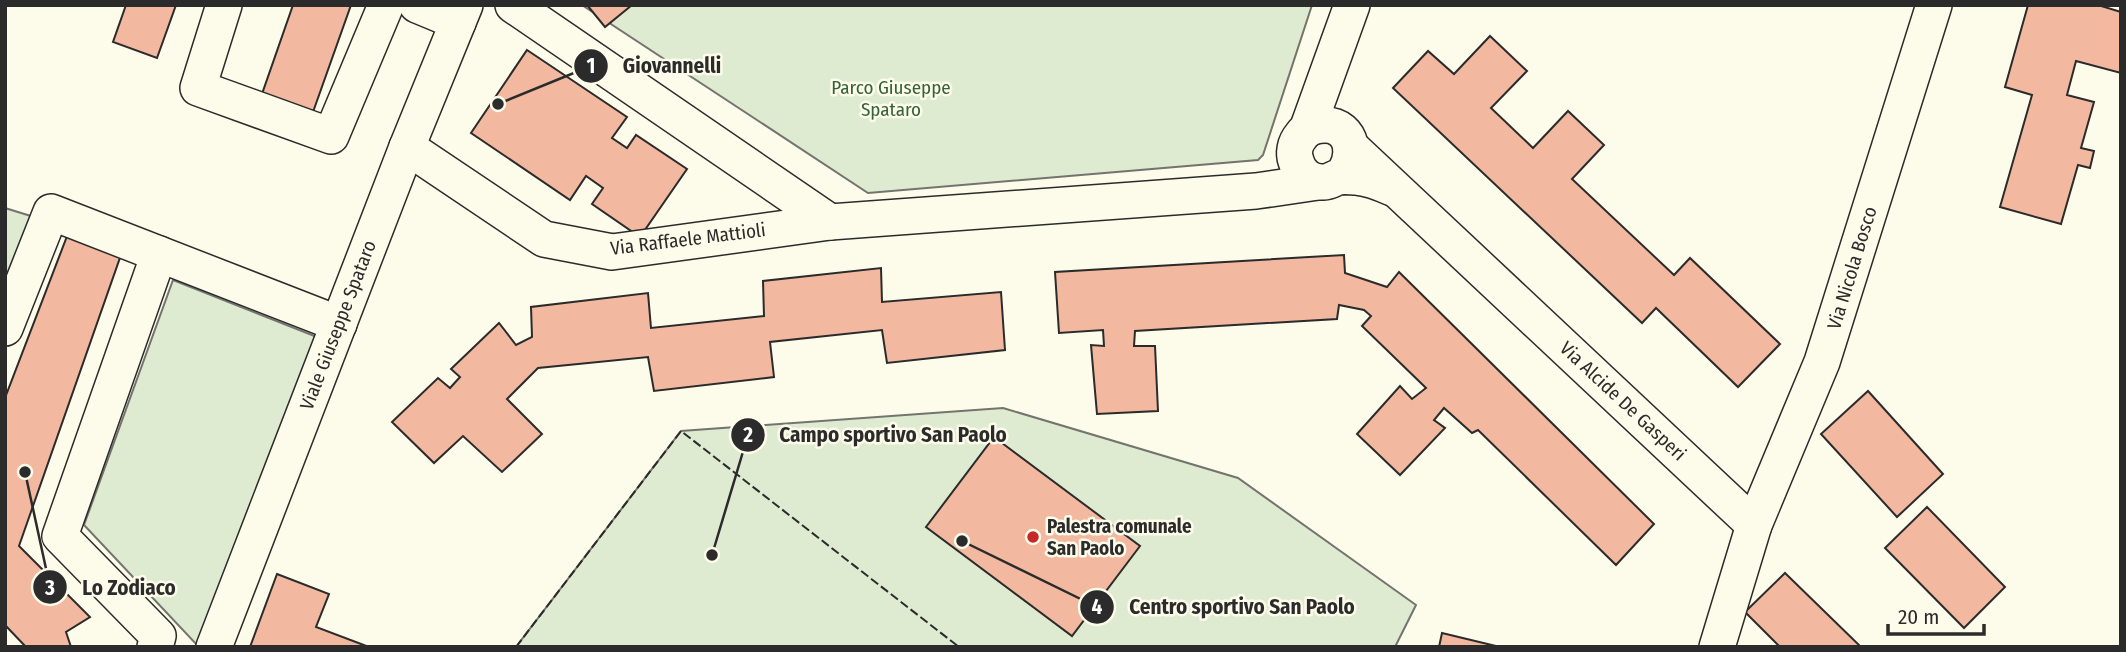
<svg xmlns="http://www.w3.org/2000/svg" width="2126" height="652" viewBox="0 0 2126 652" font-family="'Fira Sans Condensed',sans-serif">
	<rect width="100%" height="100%" fill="#fdfbea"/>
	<g fill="#deebd1" stroke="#74746e" stroke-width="2">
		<path d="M582 5H1312L1263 155 1258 160 868 193Z"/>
		<path d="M5 208 34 217 5 301Z"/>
		<path d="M173 280 317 337 197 645 84 525Z"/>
		<path d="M1003 408 1238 478 1416 605 1395 647H516L681 431Z"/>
	</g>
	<g fill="#f2b8a0" stroke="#2b2b2b" stroke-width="2">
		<path d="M126 5H176L157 58 113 42Z"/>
		<path d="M293 5H351L313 112 262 94Z"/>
		<path d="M587 5H632L605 27Z"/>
		<path d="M2028 5H2098L2121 12V73L2076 61 2067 95 2094 102 2081 148 2094 151 2090 168 2078 165 2061 224 2000 207 2032 95 2005 87Z"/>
		<path d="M1490 36 1527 71 1491 108 1533 148 1568 111 1604 145 1572 179 1674 275 1690 258 1780 344 1738 387 1656 308 1642 323 1393 88 1428 51 1454 74Z"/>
		<path d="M527 50 627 117 612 138 627 148 636 135 687 169 640 237 592 204 603 188 586 176 570 200 471 133Z"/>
		<path d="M69 231 122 252 19 546 90 617 66 632 71 647H26L5 625V398Z"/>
		<path d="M1344 255 1345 273 1387 287 1399 272 1654 524 1616 565 1478 430 1472 433 1444 408 1434 420 1445 428 1400 475 1357 434 1400 386 1412 399 1426 388 1362 326 1371 316 1364 310 1339 305 1337 319 1135 331 1134 346H1155L1158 411 1097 414 1091 345 1104 346 1103 330 1059 333 1055 272Z"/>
		<path d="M881 268 882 302 1001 292 1005 350 887 363 882 330 770 342 774 377 654 391 648 357 538 368 507 399 542 434 502 472 463 436 434 463 392 422 438 378 450 388 460 377 451 369 499 323 516 345 532 337 531 307 648 293 651 328 764 316 763 281Z"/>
		<path d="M1868 391 1943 474 1897 517 1821 434Z"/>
		<path d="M994 437 1140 546 1072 636 926 527Z"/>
		<path d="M1927 507 2005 587 1964 628 1885 548Z"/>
		<path d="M1785 573 1861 647H1780L1745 612Z"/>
		<path d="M277 574 329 594 316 627 369 647H250Z"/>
		<path d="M1442 633 1500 647H1439Z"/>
	</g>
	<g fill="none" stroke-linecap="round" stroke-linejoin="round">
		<defs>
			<g id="minor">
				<path d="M224 5 198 88 331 136 386 5"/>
				<path d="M417 5 458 22"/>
				<path d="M513 5 830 222"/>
				<path d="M1307 130 1352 5"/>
				<path d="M407 147 544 239 612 252 830 222 1256 191 1318 182"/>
				<path d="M1351 147 1754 525"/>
				<path d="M1340 177C1358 160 1354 125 1325 125 1316 125 1306 128 1301 136 1295 143 1293 153 1296 161 1299 174 1311 183 1324 182 1330 182 1334 178 1339 177 1344 176 1351 177 1356 177 1368 178 1381 183 1392 188"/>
				<path d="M5 328 51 212 339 324"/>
				<path d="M155 647 158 636 60 536 159 254"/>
				<path d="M214 647 407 147 465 5"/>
				<path d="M1717 647 1754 525 1822 362 1934 5"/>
			</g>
		</defs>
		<use href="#minor" stroke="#2b2b2b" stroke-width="38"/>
		<use href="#minor" stroke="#fdfbea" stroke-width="35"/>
		<path stroke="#2b2b2b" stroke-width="2" stroke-dasharray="9 3.5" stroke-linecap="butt" d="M516 647 681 431 959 647"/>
	</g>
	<circle fill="#c62828" stroke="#fdfbea" stroke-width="2.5" cx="1033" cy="537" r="7"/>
	<g text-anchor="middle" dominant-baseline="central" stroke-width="5" stroke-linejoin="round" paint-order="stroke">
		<g font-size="19" fill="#34623c" stroke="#fdfbea">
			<text x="891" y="87">Parco Giuseppe<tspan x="891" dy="22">Spataro</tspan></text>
		</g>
		<g font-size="19" fill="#2b2b2b" stroke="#fdfbea">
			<text transform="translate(688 239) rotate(-7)">Via Raffaele Mattioli</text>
			<text transform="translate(1852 268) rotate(-73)">Via Nicola Bosco</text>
			<text transform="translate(338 325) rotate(-69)">Viale Giuseppe Spataro</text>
			<text transform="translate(1623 401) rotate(43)">Via Alcide De Gasperi</text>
		</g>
		<g font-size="19" font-weight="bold" fill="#2b2b2b" stroke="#fdfbea" text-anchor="start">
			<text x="1047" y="526">Palestra comunale<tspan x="1047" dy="22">San Paolo</tspan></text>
		</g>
	</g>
	<path fill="none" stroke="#2b2b2b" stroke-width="2.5" d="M498 104L591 66M712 555L748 435M25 472L50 587M962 541L1097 607"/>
	<g fill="#2b2b2b" stroke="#fdfbea" stroke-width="2.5">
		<circle cx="498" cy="104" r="7"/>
		<circle cx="712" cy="555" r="7"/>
		<circle cx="25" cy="472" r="7"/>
		<circle cx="962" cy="541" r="7"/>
		<circle cx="591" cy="66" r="18"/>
		<circle cx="748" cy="435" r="18"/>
		<circle cx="50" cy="587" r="18"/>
		<circle cx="1097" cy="607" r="18"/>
	</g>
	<g font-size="21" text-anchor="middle" font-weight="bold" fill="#fff">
		<text x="591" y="73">1</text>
		<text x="748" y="442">2</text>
		<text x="50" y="595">3</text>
		<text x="1097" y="614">4</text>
	</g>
	<g font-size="21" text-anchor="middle" font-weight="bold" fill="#2b2b2b" stroke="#fdfbea" stroke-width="5" stroke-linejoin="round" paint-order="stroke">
		<text x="672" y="73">Giovannelli</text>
		<text x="893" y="442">Campo sportivo San Paolo</text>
		<text x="129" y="595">Lo Zodiaco</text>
		<text x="1242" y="614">Centro sportivo San Paolo</text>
	</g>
	<rect width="2126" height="652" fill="none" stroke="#2b2b2b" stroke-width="14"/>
	<path d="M1888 624v10h96v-10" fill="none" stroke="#2b2b2b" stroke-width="3.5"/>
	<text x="1898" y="624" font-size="21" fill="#2b2b2b" stroke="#fdfbea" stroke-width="5" paint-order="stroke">20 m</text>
</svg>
